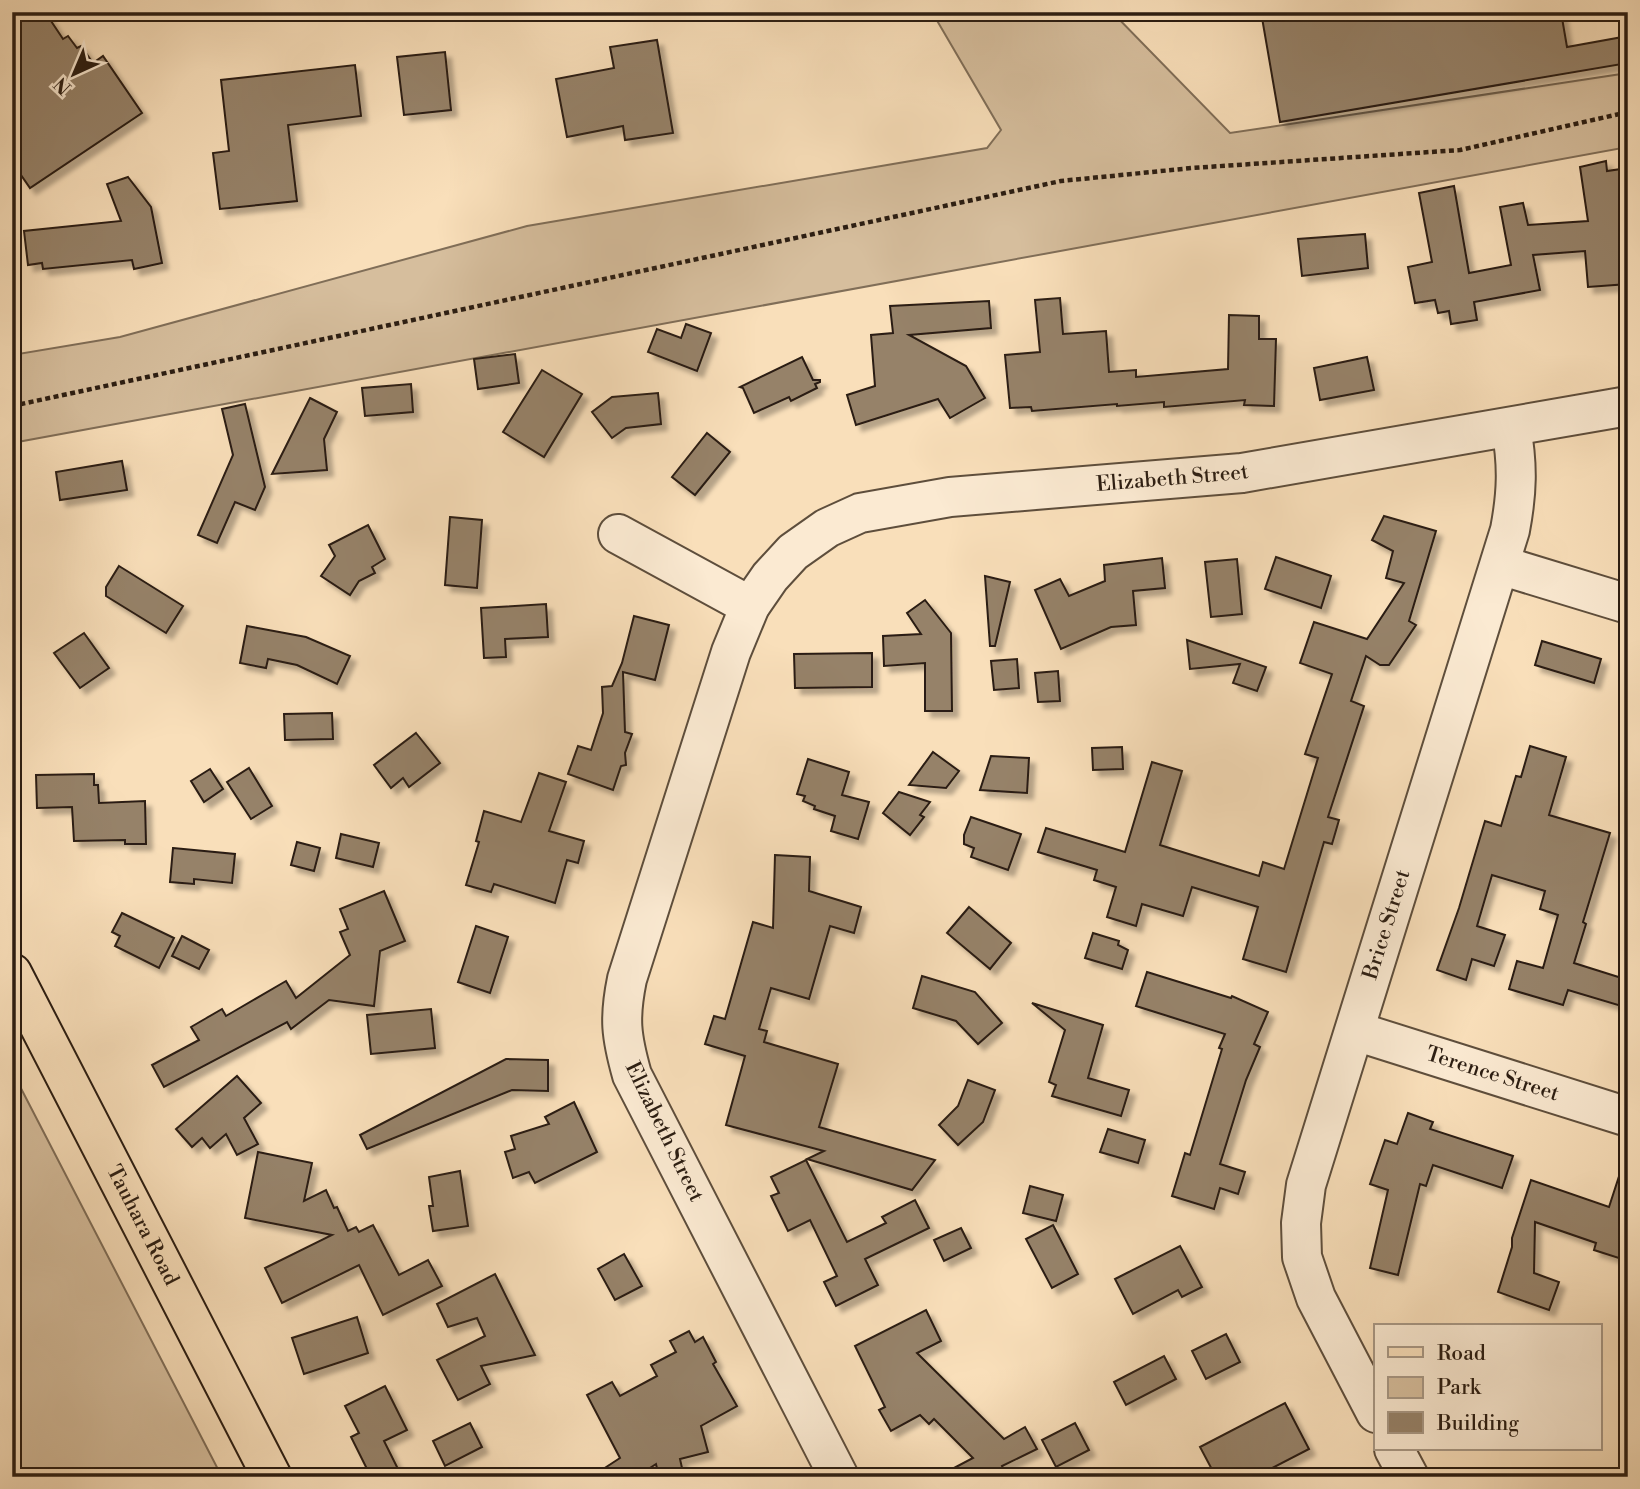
<svg xmlns="http://www.w3.org/2000/svg" width="1640" height="1489" viewBox="0 0 1640 1489" font-family="'Libre Bodoni',serif">
	<defs>
		<filter id="shadow"><feDropShadow dx="6" dy="6" stdDeviation="2" flood-color="#0004"/></filter>
	</defs>
	<rect width="100%" height="100%" fill="#f9dfba"/>
	<filter id="stains"><feTurbulence type="fractalNoise" baseFrequency=".00286" numOctaves="4"/><feColorMatrix values="0 0 0 0 .2 0 0 0 0 .09 0 0 0 0 .02 0 0 0 .5 -.17"/></filter>
	<radialGradient id="worn" r=".72"><stop offset=".6" stop-color="#630" stop-opacity="0"/><stop offset="1" stop-color="#630" stop-opacity=".3"/></radialGradient>
	<g fill="#d6be9d" stroke="#806e58" stroke-width="2">
		<path d="M932 12H1112L1230 133 1628 73V147L12 443V355L120 337 527 226 987 148 1001 130Z"/>
		<path d="M12 1071 222 1477H12Z"/>
	</g>
	<g fill="#968269" stroke="#2b1d12" stroke-width="2" filter="url(#shadow)">
		<path d="M12 12H45L63 39 68 36 77 48 81 46 93 63 103 56 142 113 30 188 12 162Z"/>
		<path d="M1261 12H1561L1567 47 1628 36V63L1280 122Z"/>
		<path d="M657 40 673 133 625 140 623 126 567 137 556 79 614 68 610 47Z"/>
		<path d="M445 52 451 110 404 115 397 57Z"/>
		<path d="M355 65 361 116 288 125 297 201 220 209 213 153 229 151 221 80Z"/>
		<path d="M1606 161 1607 171 1628 168V284L1588 287 1585 251 1533 255 1540 290 1474 302 1477 320 1451 324 1449 311 1438 313 1435 300 1415 303 1408 267 1432 262 1419 193 1454 186 1469 273 1511 265 1500 207 1523 203 1528 225 1588 221 1580 167Z"/>
		<path d="M128 177 151 207 162 263 134 269 132 260 43 269 42 263 28 265 24 231 121 221 107 184Z"/>
		<path d="M1365 234 1368 268 1302 276 1298 239Z"/>
		<path d="M1060 298 1063 334 1106 331 1109 372 1136 370V377L1228 369 1229 315 1259 316V339H1276L1274 406 1244 405 1245 400 1164 407V402L1117 406V404L1032 411 1031 407 1010 408 1005 355 1040 352 1035 300Z"/>
		<path d="M989 301 991 328 909 335 966 366 985 398 950 418 938 399 856 425 847 395 875 386 871 335 893 333 890 306Z"/>
		<path d="M686 324 711 333 697 371 648 352 657 329 681 338Z"/>
		<path d="M515 354 519 383 478 389 474 359Z"/>
		<path d="M802 357 813 380H820V382L815 384 817 388 791 401 789 397 754 413 743 388 740 387Z"/>
		<path d="M1367 357 1374 390 1320 400 1314 368Z"/>
		<path d="M542 370 582 394 544 457 503 432Z"/>
		<path d="M411 384 413 412 365 416 362 388Z"/>
		<path d="M658 393 661 424 626 428 612 438 592 412 612 397Z"/>
		<path d="M310 398 337 412 324 439 327 470 272 474Z"/>
		<path d="M245 404 265 487 255 510 235 502 217 543 198 535 233 455 222 409Z"/>
		<path d="M707 433 730 452 695 495 672 477Z"/>
		<path d="M122 461 127 490 60 500 56 472Z"/>
		<path d="M1384 516 1436 531 1409 621 1416 625 1389 665H1380L1366 656 1351 701 1364 706 1328 817 1339 820 1332 844 1324 842 1286 972 1243 959 1258 907 1192 887 1183 916 1142 904 1136 926 1107 917 1116 887 1094 880 1097 870 1038 852 1046 828 1125 852 1152 762 1182 771 1160 845 1259 876 1263 862 1284 869 1318 758 1305 754 1332 674 1300 663 1314 622 1367 639 1404 583 1386 578 1393 551 1372 540Z"/>
		<path d="M450 517 482 520 477 588 445 585Z"/>
		<path d="M368 525 385 559 372 567 375 573 359 581 350 595 321 576 335 556 329 545Z"/>
		<path d="M1276 557 1331 576 1321 608 1265 589Z"/>
		<path d="M1162 558 1165 588 1133 591 1136 625 1111 627 1061 649 1035 590 1060 579 1069 596 1105 581 1104 565Z"/>
		<path d="M1237 559 1242 614 1211 617 1205 562Z"/>
		<path d="M119 566 183 606 166 633 106 596V587Z"/>
		<path d="M985 576 1010 582 995 646H990Z"/>
		<path d="M925 600 951 633 952 711H925V663L884 666 883 636 921 634 907 613Z"/>
		<path d="M546 604 548 637 505 639 506 657 484 658 481 608Z"/>
		<path d="M634 616 669 625 655 680 623 672 625 732 632 734 625 753 626 765 621 766 613 790 568 774 578 746 591 750 603 713 602 687 612 686 622 663Z"/>
		<path d="M247 626 306 637 350 656 337 684 297 665 268 659 266 668 240 663Z"/>
		<path d="M84 633 109 668 80 688 54 653Z"/>
		<path d="M1187 640 1266 667 1257 691 1233 683 1240 664 1190 669Z"/>
		<path d="M1542 641 1601 659 1594 683 1535 665Z"/>
		<path d="M872 653V687L795 688 794 654Z"/>
		<path d="M1017 659 1019 688 994 690 991 661Z"/>
		<path d="M1058 671 1060 701 1038 702 1035 673Z"/>
		<path d="M332 713 333 739 285 740 284 714Z"/>
		<path d="M416 733 440 763 409 787 403 778 391 788 374 765Z"/>
		<path d="M1530 746 1566 757 1549 815 1610 833 1583 922 1586 924 1574 963 1628 980V1008L1568 990 1563 1005 1509 989 1517 961 1543 968 1558 915 1540 909 1545 891 1492 875 1477 926 1505 935 1494 966 1472 959 1466 980 1437 970 1459 908 1485 821 1501 826 1516 776 1521 777Z"/>
		<path d="M1122 747 1123 769 1093 770 1092 748Z"/>
		<path d="M933 752 959 771 946 788 909 785Z"/>
		<path d="M991 756 1029 758 1027 793 980 790Z"/>
		<path d="M808 759 849 772 842 795 869 802 858 839 831 831 835 816 814 809 815 806 803 801 805 796 797 794Z"/>
		<path d="M249 768 272 806 251 819 227 782Z"/>
		<path d="M210 769 223 789 204 802 191 781Z"/>
		<path d="M539 773 566 782 549 831 584 841 578 863 567 860 555 903 494 884 491 892 466 885 479 842 476 841 484 811 521 822Z"/>
		<path d="M94 774V785H98L99 803 145 801 146 844H125V840L74 841 72 807 37 808 36 775Z"/>
		<path d="M899 792 930 802 920 815 924 817 910 835 883 813Z"/>
		<path d="M971 817 1021 834 1008 870 971 857 974 848 964 844V835Z"/>
		<path d="M341 834 379 843 373 867 336 858Z"/>
		<path d="M297 842 320 848 314 871 291 865Z"/>
		<path d="M173 848 235 854 232 883 194 879V884L170 882Z"/>
		<path d="M775 855 810 857 809 891 861 907 854 933 830 926 809 999 771 988 759 1029 767 1031 764 1042 838 1064 819 1127 935 1160 912 1190 807 1159 824 1151 726 1125 745 1056 705 1044 714 1016 725 1019 753 922 773 928Z"/>
		<path d="M384 891 405 941 380 951 374 1006 329 1000 291 1029 287 1022 164 1087 152 1065 199 1040 191 1027 222 1009 226 1016 286 981 296 998 350 955 340 932 348 929 340 909Z"/>
		<path d="M969 907 1011 943 990 969 947 933Z"/>
		<path d="M122 913 174 938 159 968 115 946 120 936 112 932Z"/>
		<path d="M476 926 508 937 490 993 458 982Z"/>
		<path d="M1093 933 1119 941 1118 945 1128 950 1122 969 1085 958Z"/>
		<path d="M182 936 209 950 199 969 172 956Z"/>
		<path d="M1147 972 1231 998 1232 996 1268 1012 1254 1044 1260 1047 1246 1080 1220 1164 1245 1172 1238 1194 1220 1188 1214 1209 1172 1196 1185 1153 1190 1155 1222 1049 1219 1048 1225 1034 1136 1006Z"/>
		<path d="M922 976 975 992 1002 1023 978 1044 956 1021 913 1008Z"/>
		<path d="M1032 1003 1103 1025 1088 1078 1129 1090 1121 1116 1052 1096 1056 1085 1049 1082 1065 1030Z"/>
		<path d="M431 1009 435 1048 371 1054 367 1015Z"/>
		<path d="M506 1059 548 1060V1091L512 1090 367 1149 360 1135Z"/>
		<path d="M237 1076 261 1103 244 1118 258 1144 237 1155 226 1134 210 1148 202 1138 192 1147 176 1129Z"/>
		<path d="M968 1080 995 1090 983 1122 958 1145 939 1125 958 1106Z"/>
		<path d="M574 1102 597 1152 535 1183 529 1172 513 1178 505 1152 515 1149 511 1136 549 1124 545 1117Z"/>
		<path d="M1408 1113 1433 1122 1430 1129 1513 1156 1502 1188 1433 1165 1426 1186 1420 1184 1398 1275 1370 1268 1388 1190 1370 1184 1385 1140 1397 1144Z"/>
		<path d="M1108 1129 1145 1140 1138 1163 1100 1152Z"/>
		<path d="M258 1152 312 1163 304 1201 326 1190 334 1208 337 1207 348 1231 356 1227 359 1232 373 1225 399 1275 428 1260 442 1286 383 1315 359 1265 282 1303 265 1268 332 1235 245 1218Z"/>
		<path d="M806 1160 847 1242 886 1223 882 1217 915 1200 929 1228 865 1259 878 1285 836 1306 824 1282 837 1276 810 1220 788 1231 771 1196 779 1193 771 1177Z"/>
		<path d="M1624 1161 1628 1162V1261L1594 1250 1596 1243 1535 1222 1534 1273 1559 1282 1549 1310 1498 1292 1512 1247V1238L1531 1180 1609 1207Z"/>
		<path d="M460 1171 468 1226 433 1231 429 1206H433L429 1177Z"/>
		<path d="M1030 1186 1063 1195 1056 1221 1023 1213Z"/>
		<path d="M1053 1225 1078 1274 1052 1288 1026 1239Z"/>
		<path d="M961 1228 971 1248 944 1261 934 1240Z"/>
		<path d="M1180 1246 1202 1287 1182 1297 1178 1290 1133 1314 1115 1279Z"/>
		<path d="M624 1254 642 1286 615 1300 598 1269Z"/>
		<path d="M495 1274 535 1355 481 1366 490 1384 458 1400 437 1360 485 1336 477 1318 448 1327 437 1304Z"/>
		<path d="M926 1310 941 1341 917 1353 1004 1439 1025 1427 1037 1449 1002 1466 1007 1477H937L973 1458 934 1419 929 1424 920 1415 891 1431 879 1410 885 1407 855 1346Z"/>
		<path d="M357 1317 368 1353 304 1374 292 1338Z"/>
		<path d="M689 1331 695 1342 703 1337 716 1362 713 1364 737 1406 701 1426 708 1452 680 1459 684 1477H659L656 1464 636 1477H591L620 1458 587 1395 612 1382 620 1396 657 1376 651 1365 676 1352 670 1341Z"/>
		<path d="M1226 1334 1240 1362 1206 1379 1192 1351Z"/>
		<path d="M1164 1356 1176 1379 1126 1405 1114 1382Z"/>
		<path d="M385 1386 407 1430 384 1441 402 1477H371L351 1437 359 1433 345 1406Z"/>
		<path d="M1285 1403 1309 1449 1255 1477H1216L1200 1447Z"/>
		<path d="M470 1423 482 1447 445 1466 433 1441Z"/>
		<path d="M1075 1423 1089 1450 1056 1467 1042 1440Z"/>
	</g>
	<g fill="none" stroke-linecap="round" stroke-linejoin="round">
		<defs>
			<g id="minor">
				<path d="M618 534 750 606"/>
				<path d="M1500 565 1628 604"/>
				<path id="s1" d="M1355 1031 1628 1117"/>
				<path id="s2" d="M1376 1413 1316 1298 1302 1257 1301 1223 1306 1185 1510 530C1517 493 1518 465 1511 427"/>
				<path d="M1394 1449 1409 1477"/>
				<path id="s3" d="M839 1477 632 1075C621 1036 619 1018 627 979L731 652 750 606 770 577 793 552 827 528 860 513 950 497 1242 473 1628 406"/>
			</g>
			<g id="major">
				<path id="s4" d="M12 973 272 1477"/>
			</g>
		</defs>
		<use href="#minor" stroke="#5e4e3c" stroke-width="42"/>
		<use href="#major" stroke="#2b1d12" stroke-width="42"/>
		<path stroke="#2b1d12" stroke-width="4.5" stroke-dasharray="5 3.5" stroke-linecap="butt" d="M12 406 1061 181 1192 168 1460 150 1628 112"/>
		<use href="#minor" stroke="#fbead2" stroke-width="38"/>
		<use href="#major" stroke="#f9dfba" stroke-width="38"/>
	</g>
	<g text-anchor="middle" dominant-baseline="central" stroke-width="7" stroke-linejoin="round" paint-order="stroke">
		<g font-size="21" fill="#2b1d12" stroke="#fbead2">
			<text stroke="none"><textPath href="#s3" startOffset="1404">Elizabeth Street</textPath></text>
			<text stroke="none"><textPath href="#s2" startOffset="518">Brice Street</textPath></text>
			<text stroke="none"><textPath href="#s1" startOffset="144">Terence Street</textPath></text>
			<text transform="translate(664 1132) rotate(64)">Elizabeth Street</text>
			<text stroke="none"><textPath href="#s4" startOffset="284">Tauhara Road</textPath></text>
		</g>
	</g>
	<rect width="1640" height="1489" fill="none" stroke="#f9dfba" stroke-width="42"/>
	<rect x="14" y="14" width="1612" height="1461" fill="none" stroke="#2b1d12" stroke-width="3.5"/>
	<rect x="21" y="21" width="1598" height="1447" fill="none" stroke="#2b1d12" stroke-width="2"/>
	<rect x="1374" y="1324" width="228" height="126" fill="#fbead2" stroke="#a89885" stroke-width="2"/>
	<rect x="1388" y="1347" width="35" height="10" fill="#f9dfba" stroke="#a89885" stroke-width="2"/>
	<text x="1437" y="1360" font-size="21" fill="#2b1d12">Road</text>
	<rect x="1388" y="1377" width="35" height="21" fill="#d6be9d" stroke="#a89885" stroke-width="2"/>
	<text x="1437" y="1394" font-size="21" fill="#2b1d12">Park</text>
	<rect x="1388" y="1412" width="35" height="21" fill="#968269" stroke="#a89885" stroke-width="2"/>
	<text x="1437" y="1430" font-size="21" fill="#2b1d12">Building</text>
	<g transform="translate(74 74) rotate(224)" stroke="#fbead2" stroke-width="5" paint-order="stroke">
	<path d="M0-5L12 26L0 18L-12 26Z" fill="#2b1d12"/>
	<text y="-10" font-size="19" font-weight="bold" text-anchor="middle" fill="#2b1d12">N</text>
	</g>
	<rect width="100%" height="100%" filter="url(#stains)"/>
	<rect width="100%" height="100%" fill="url(#worn)"/>
</svg>
